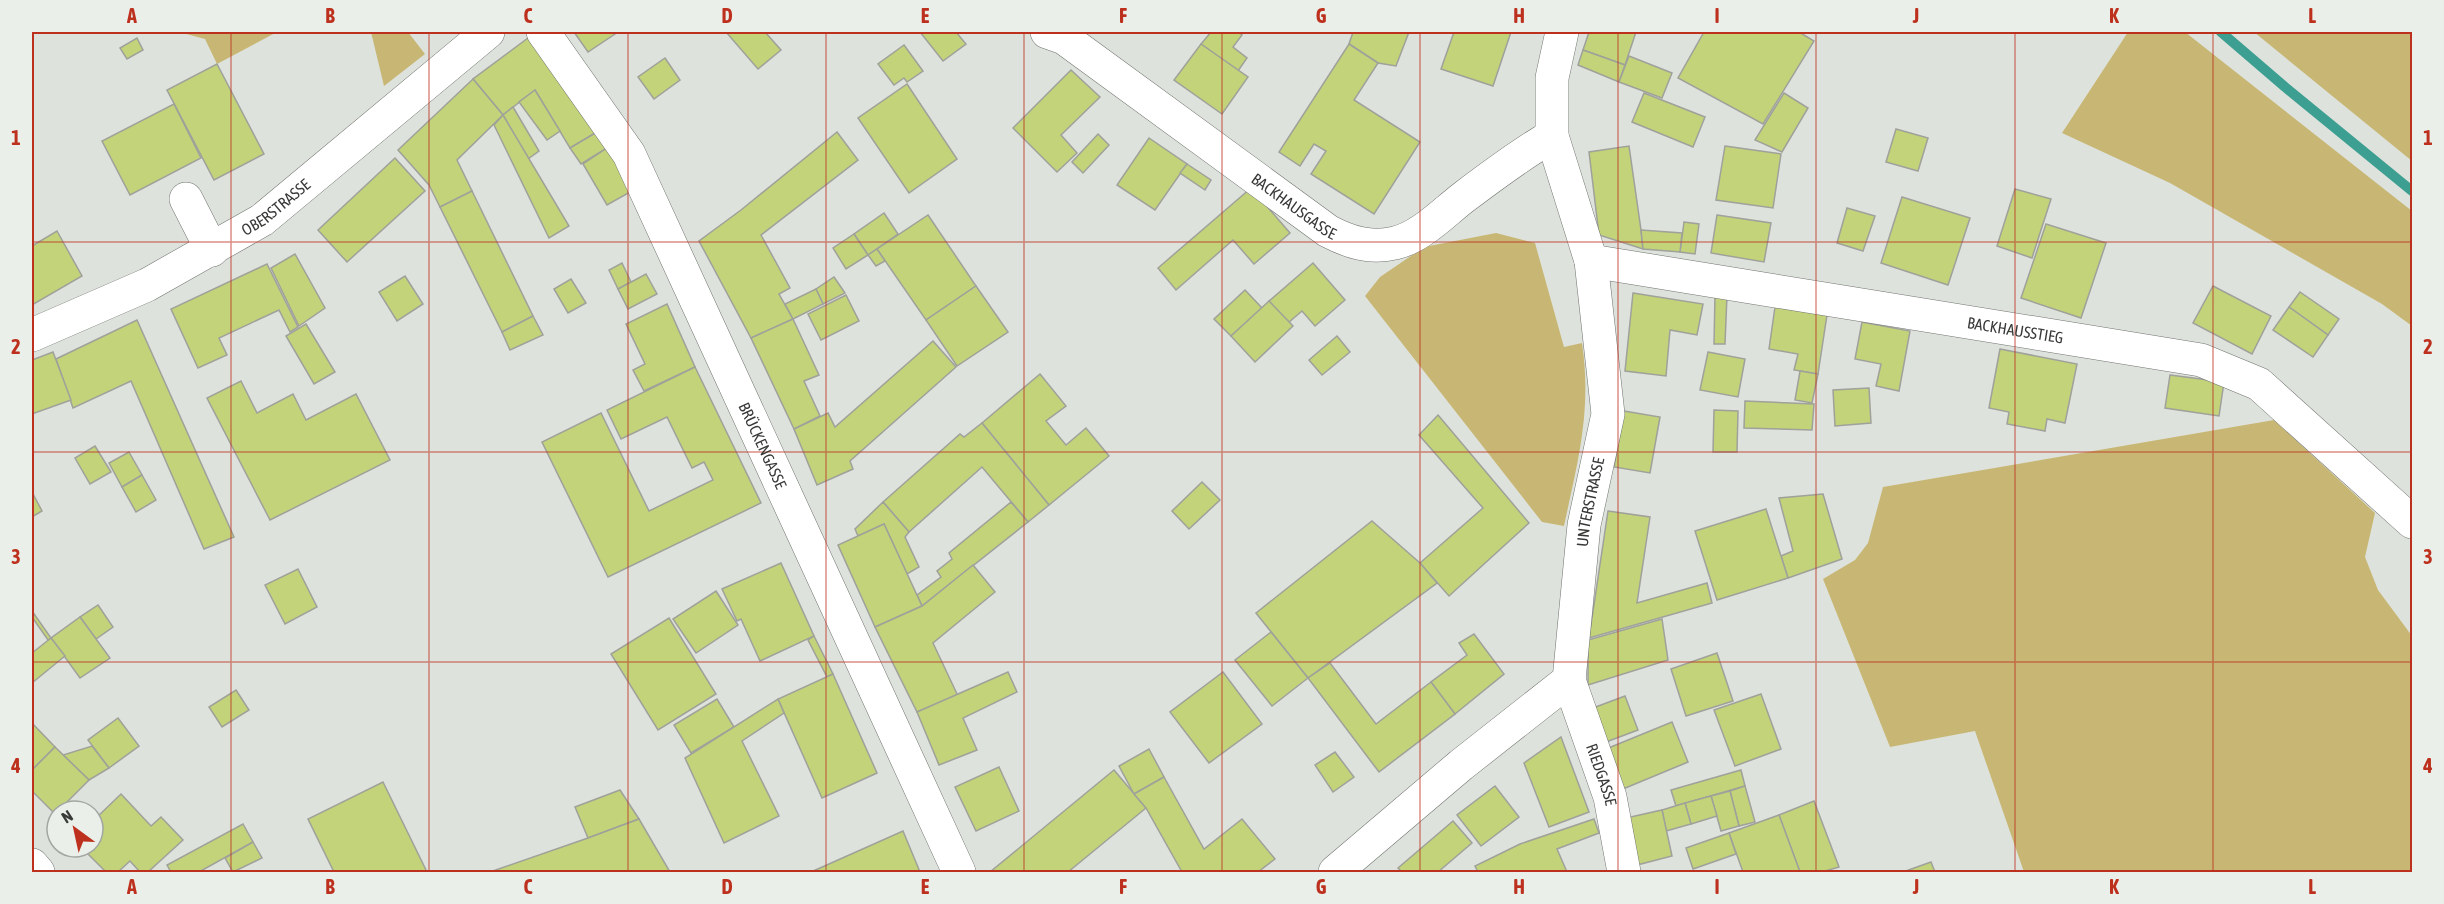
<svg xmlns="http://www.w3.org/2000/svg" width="2444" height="904" viewBox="0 0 2444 904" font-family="'Asap Condensed',sans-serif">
	<rect width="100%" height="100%" fill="#dee2dc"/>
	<g fill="#c8b774">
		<path d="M179 32H277L217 64 205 39Z"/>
		<path d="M371 32H408L425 54 384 86Z"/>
		<path d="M2128 32H2185L2412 211V326L2382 304 2170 183 2062 133Z"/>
		<path d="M2254 32H2412V161Z"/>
		<path d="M1496 233 1535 243 1564 347 1582 343C1592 411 1578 460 1564 526L1542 522 1365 296 1380 277 1424 247Z"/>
		<path d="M2274 420 2375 513 2365 557 2378 590 2412 636V872H2024L1975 731 1890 747 1823 579 1855 560 1868 543 1883 487Z"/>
	</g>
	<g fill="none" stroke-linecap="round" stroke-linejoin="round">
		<path stroke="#3c9f91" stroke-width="10" d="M2221 32 2285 87 2412 191"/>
	</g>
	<g fill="#c2d379" stroke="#9fa19a" stroke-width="1.5">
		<path d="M574 32H618L588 52Z"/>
		<path d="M726 32H765L781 50 758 69Z"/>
		<path d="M920 32H956L966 44 943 61Z"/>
		<path d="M1211 32H1238L1242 35 1233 47 1247 58 1238 71 1201 44Z"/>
		<path d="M1353 32H1409L1396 66 1378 63 1349 44Z"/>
		<path d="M1454 32H1511L1493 86 1441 69Z"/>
		<path d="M1589 32H1636L1625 65 1583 50Z"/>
		<path d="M1704 32H1799L1814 41 1763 124 1678 78Z"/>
		<path d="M532 35 597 132 570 148 535 90 503 115 473 79Z"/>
		<path d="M137 38 143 50 127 59 120 48Z"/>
		<path d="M1201 44 1248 77 1222 114 1174 80Z"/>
		<path d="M1349 44 1378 63 1354 100 1420 142 1374 214 1311 174 1326 151 1314 144 1300 166 1279 152Z"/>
		<path d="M904 45 923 71 907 82 904 78 894 85 878 64Z"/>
		<path d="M1583 50 1625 65 1619 82 1578 65Z"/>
		<path d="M1629 56 1672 73 1662 98 1619 82Z"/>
		<path d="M665 58 680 80 654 99 638 77Z"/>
		<path d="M217 64 264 154 214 180 167 90Z"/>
		<path d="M1071 70 1100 97 1061 135 1077 153 1057 172 1013 128Z"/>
		<path d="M473 79 503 115 457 160 472 191 440 207 429 185 398 150Z"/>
		<path d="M907 84 957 159 909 193 858 118Z"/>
		<path d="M535 90 560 131 547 140 519 102Z"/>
		<path d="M1644 93 1705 117 1693 147 1632 122Z"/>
		<path d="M1784 93 1808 108 1782 152 1755 140Z"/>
		<path d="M174 104 201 158 130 195 102 141Z"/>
		<path d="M513 107 539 151 528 159 503 115Z"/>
		<path d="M503 115 569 226 549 238 494 125Z"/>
		<path d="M1896 129 1928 138 1918 171 1886 162Z"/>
		<path d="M597 132 607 148 581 164 570 148Z"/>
		<path d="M837 132 858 160 761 235 790 288 779 294 793 319 751 338 699 241 741 210Z"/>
		<path d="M1098 134 1109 145 1083 173 1072 162Z"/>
		<path d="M1149 138 1187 164 1155 210 1117 185Z"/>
		<path d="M1629 146 1641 230 1643 249 1599 235 1589 152Z"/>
		<path d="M1725 146 1781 154 1773 208 1716 200Z"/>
		<path d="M607 148 632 191 607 205 583 164Z"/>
		<path d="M395 158 425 191 347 262 318 230Z"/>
		<path d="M1187 164 1211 180 1205 190 1180 173Z"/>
		<path d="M1251 188 1290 233 1254 264 1233 240 1176 290 1158 268Z"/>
		<path d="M2015 189 2051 199 2032 258 1997 246Z"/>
		<path d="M472 191 533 316 502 332 440 207Z"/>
		<path d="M1902 197 1970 218 1948 285 1881 263Z"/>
		<path d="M1847 208 1875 216 1863 251 1837 243Z"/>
		<path d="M884 213 898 234 868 255 854 234Z"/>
		<path d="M928 215 976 286 926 320 877 249Z"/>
		<path d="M1717 215 1771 223 1764 262 1711 253Z"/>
		<path d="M1684 222 1699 224 1695 254 1680 252Z"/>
		<path d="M2046 224 2106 243 2081 318 2021 298Z"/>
		<path d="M1641 230 1682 233 1680 252 1643 249Z"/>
		<path d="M57 231 82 276 32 305V246Z"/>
		<path d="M854 234 868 255 846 269 833 248Z"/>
		<path d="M877 249 885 261 876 266 868 255Z"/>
		<path d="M295 254 325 308 299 326 271 268Z"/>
		<path d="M622 263 631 282 618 289 609 270Z"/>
		<path d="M1313 263 1345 300 1315 326 1302 311 1288 323 1269 301Z"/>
		<path d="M267 264 298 327 290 332 279 310 219 338 227 355 198 368 171 309Z"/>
		<path d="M646 274 657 294 628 309 618 289Z"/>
		<path d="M405 276 423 304 397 321 379 292Z"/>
		<path d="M834 277 845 293 823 304 816 289Z"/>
		<path d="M571 279 586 303 568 313 554 289Z"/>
		<path d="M976 286 1008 332 957 366 926 320Z"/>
		<path d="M2213 286 2271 316 2252 354 2193 323Z"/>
		<path d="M816 289 823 304 793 319 785 304Z"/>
		<path d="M1245 290 1262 308 1231 336 1214 319Z"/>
		<path d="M2300 292 2339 319 2328 335 2289 307Z"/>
		<path d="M1633 293 1703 304 1697 335 1670 330 1666 376 1625 371Z"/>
		<path d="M846 295 859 321 821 340 808 314Z"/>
		<path d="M1715 295H1727L1725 344H1714Z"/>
		<path d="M1269 301 1293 326 1255 362 1231 336Z"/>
		<path d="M667 304 695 367 644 391 633 370 645 364 626 324Z"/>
		<path d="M1775 307 1827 315 1818 374 1794 370 1798 354 1769 349Z"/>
		<path d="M2289 307 2328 335 2313 357 2273 330Z"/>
		<path d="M533 316 543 335 510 350 502 332Z"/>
		<path d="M793 319 819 375 804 381 820 416 794 429 751 338Z"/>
		<path d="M137 320 234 537 204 549 131 381 73 408 56 359Z"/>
		<path d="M1862 322 1910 331 1899 391 1876 386 1881 364 1855 359Z"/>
		<path d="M306 324 335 372 314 384 286 336Z"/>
		<path d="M1337 336 1350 352 1322 375 1309 360Z"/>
		<path d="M933 341 956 367 850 461 853 469 817 485 794 429 828 413 835 427Z"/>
		<path d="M2000 349 2077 364 2065 423 2047 419 2045 431 2007 424 2009 412 1989 408Z"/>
		<path d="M53 352 71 400 32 414V360Z"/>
		<path d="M1708 352 1745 359 1738 397 1700 390Z"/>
		<path d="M695 367 761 503 608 577 542 442 601 413 649 511 713 480 704 462 692 468 667 417 621 439 607 410Z"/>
		<path d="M1800 371 1818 374 1812 403 1795 400Z"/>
		<path d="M1040 374 1066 406 1046 421 1066 445 1086 428 1109 456 1049 505 982 423Z"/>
		<path d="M2170 375 2224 382 2219 416 2165 408Z"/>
		<path d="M241 381 257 413 293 394 306 420 356 394 390 460 270 520 207 398Z"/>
		<path d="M1869 388 1871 423 1835 426 1833 390Z"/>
		<path d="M1745 401 1814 404 1812 430 1744 428Z"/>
		<path d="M1714 410 1738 411 1737 452H1713Z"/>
		<path d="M1624 411 1660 417 1650 473 1614 467Z"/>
		<path d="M1438 415 1529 523 1449 596 1420 563 1483 508 1419 435Z"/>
		<path d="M982 423 1049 505 1028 522 982 467 909 532 883 502 960 434 964 437Z"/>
		<path d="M95 446 111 472 90 484 75 458Z"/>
		<path d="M129 452 142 475 122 487 109 463Z"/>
		<path d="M142 475 156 500 136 512 122 487Z"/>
		<path d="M1202 482 1220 500 1189 529 1172 511Z"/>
		<path d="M32 492 42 511 32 517Z"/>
		<path d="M1823 494 1842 559 1788 578 1781 556 1793 551 1779 498Z"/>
		<path d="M883 502 909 532 905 537 919 567 907 574 884 524 858 536 855 529Z"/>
		<path d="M1011 502 1028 522 922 606 917 595 941 577 937 571 952 559 949 553Z"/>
		<path d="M1766 509 1788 578 1717 600 1695 531Z"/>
		<path d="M1608 511 1650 517 1637 603 1707 583 1712 603 1589 638Z"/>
		<path d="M1372 521 1420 563 1437 583 1308 678 1256 613Z"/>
		<path d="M884 524 922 606 875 627 838 545Z"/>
		<path d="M781 563 814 636 760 661 741 619 737 621 722 589Z"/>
		<path d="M973 565 995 592 933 643 958 696 917 712 875 627 922 606Z"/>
		<path d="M298 569 317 607 285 624 265 585Z"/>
		<path d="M716 591 738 625 696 653 673 619Z"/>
		<path d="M98 605 113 627 96 639 80 617Z"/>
		<path d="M32 611 51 638 48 640 32 617Z"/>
		<path d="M80 617 110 658 80 678 51 638Z"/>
		<path d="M669 618 716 694 658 730 611 654Z"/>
		<path d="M1662 619 1668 660 1588 685V640Z"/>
		<path d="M1271 632 1308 678 1272 706 1235 660Z"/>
		<path d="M1474 634 1504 674 1455 714 1431 682 1467 655 1459 643Z"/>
		<path d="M814 636 833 674 827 677 808 640Z"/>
		<path d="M51 638 65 656 32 683V653Z"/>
		<path d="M1717 653 1733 701 1686 716 1671 669Z"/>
		<path d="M1330 663 1376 724 1431 682 1455 714 1379 772 1308 678Z"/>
		<path d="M1008 672 1017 692 963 718 977 750 939 765 917 712Z"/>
		<path d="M1223 672 1262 724 1209 763 1170 712Z"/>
		<path d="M833 674 877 773 822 798 778 699Z"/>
		<path d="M236 690 249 710 222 727 209 707Z"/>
		<path d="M1761 694 1781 749 1735 766 1714 710Z"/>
		<path d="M1625 696 1638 730 1606 742 1593 708Z"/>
		<path d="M717 699 734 727 691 753 674 725Z"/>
		<path d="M778 699 784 713 742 741 779 816 724 843 685 758Z"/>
		<path d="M118 718 139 746 109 768 88 740Z"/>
		<path d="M1672 722 1688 762 1623 789 1606 749Z"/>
		<path d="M32 723 55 747 32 770Z"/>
		<path d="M1561 737 1589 812 1549 827 1524 763Z"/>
		<path d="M92 746 109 768 89 780 63 755Z"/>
		<path d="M55 747 89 780 55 814 32 791V770Z"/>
		<path d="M1149 749 1164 777 1134 794 1119 766Z"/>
		<path d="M1335 752 1354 777 1333 792 1315 765Z"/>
		<path d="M999 767 1019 811 976 831 955 787Z"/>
		<path d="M1114 770 1146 808 1068 872H990Z"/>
		<path d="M1741 770 1745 786 1676 806 1671 790Z"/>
		<path d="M1164 777 1204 849 1242 819 1275 859 1258 872H1182L1146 808 1134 794Z"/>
		<path d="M383 782 427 872H334L308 819Z"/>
		<path d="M1495 786 1519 817 1481 846 1457 815Z"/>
		<path d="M1745 786 1755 822 1739 826 1730 791Z"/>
		<path d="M620 790 639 819 588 838 575 807Z"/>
		<path d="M1730 791 1739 826 1721 831 1711 796Z"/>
		<path d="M121 794 151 826 161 817 183 840 148 872H140L130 861 118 872H106L81 847H93V821Z"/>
		<path d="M1711 796 1717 816 1691 824 1685 803Z"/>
		<path d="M1814 801 1839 867 1822 872H1800L1779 815Z"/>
		<path d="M1685 803 1691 824 1666 831 1662 810Z"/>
		<path d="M1662 810 1672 856 1637 865 1626 818Z"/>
		<path d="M1779 815 1800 872H1743L1729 833Z"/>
		<path d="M639 819 670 872H490L588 838Z"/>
		<path d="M1594 819 1599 833 1557 849 1567 872H1478L1475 866 1520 844Z"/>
		<path d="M1453 821 1472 843 1438 872H1402L1398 868Z"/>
		<path d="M243 824 253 842 199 872H171L167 865Z"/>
		<path d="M903 831 920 872H811Z"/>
		<path d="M1729 833 1736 854 1693 869 1686 848Z"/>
		<path d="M253 842 262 858 233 872 225 858Z"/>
		<path d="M1931 862 1935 872H1903Z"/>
	</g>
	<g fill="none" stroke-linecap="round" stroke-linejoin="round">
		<defs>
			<g id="minor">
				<path id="s1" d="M543 32 629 154 959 872"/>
				<path id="s2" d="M1047 32 1064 38 1328 231C1349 242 1370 249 1395 243 1421 237 1443 213 1464 197 1493 175 1521 154 1552 136"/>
				<path d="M186 199 212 250"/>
				<path id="s3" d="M1591 261 2201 360 2259 384 2412 522"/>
				<path id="s4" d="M32 335 147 285 262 220 488 32"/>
				<path id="s5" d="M1569 680 1610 797 1624 872"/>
				<path d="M32 865 38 872"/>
				<path id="s6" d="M1335 872 1461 765 1569 680 1584 525 1608 414 1591 261 1552 136V78L1562 32"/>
			</g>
		</defs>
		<use href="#minor" stroke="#70746f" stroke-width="34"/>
		<use href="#minor" stroke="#fff" stroke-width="33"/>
	</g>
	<path fill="none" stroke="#bd301d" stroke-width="1.5" stroke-opacity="0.55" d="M231 32V872M429 32V872M628 32V872M826 32V872M1024 32V872M1222 32V872M1420 32V872M1618 32V872M1816 32V872M2015 32V872M2213 32V872M32 242H2412M32 452H2412M32 662H2412"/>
	<g text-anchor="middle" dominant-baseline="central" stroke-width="5" stroke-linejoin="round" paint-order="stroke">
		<g font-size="16" fill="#383a37" stroke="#ebefea">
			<text stroke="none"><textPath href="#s2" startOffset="303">BACKHAUSGASSE</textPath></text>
			<text stroke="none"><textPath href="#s4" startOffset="276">OBERSTRASSE</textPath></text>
			<text stroke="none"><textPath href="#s3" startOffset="430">BACKHAUSSTIEG</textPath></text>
			<text stroke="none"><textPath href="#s1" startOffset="470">BRÜCKENGASSE</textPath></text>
			<text stroke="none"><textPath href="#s6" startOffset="482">UNTERSTRASSE</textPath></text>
			<text stroke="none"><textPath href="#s5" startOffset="100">RIEDGASSE</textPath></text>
		</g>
	</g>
	<rect width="2444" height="904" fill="none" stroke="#ebefea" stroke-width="66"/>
	<g transform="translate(75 829) rotate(327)"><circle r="28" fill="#ebefea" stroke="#a3a7a2" stroke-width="1.5"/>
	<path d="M0-4.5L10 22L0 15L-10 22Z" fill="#bd301d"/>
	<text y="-9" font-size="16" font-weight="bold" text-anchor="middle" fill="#383a37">N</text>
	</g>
	<rect x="33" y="33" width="2378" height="838" fill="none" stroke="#bd301d" stroke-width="2"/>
	<g font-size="20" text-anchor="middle" font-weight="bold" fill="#bd301d">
		<text x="132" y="23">A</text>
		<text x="330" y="23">B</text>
		<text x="528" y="23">C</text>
		<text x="727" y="23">D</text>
		<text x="925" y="23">E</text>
		<text x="1123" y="23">F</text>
		<text x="1321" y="23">G</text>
		<text x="1519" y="23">H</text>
		<text x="1717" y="23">I</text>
		<text x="1916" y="23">J</text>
		<text x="2114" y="23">K</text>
		<text x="2312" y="23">L</text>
		<text x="16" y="145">1</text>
		<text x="2428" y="145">1</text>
		<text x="16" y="354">2</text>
		<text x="2428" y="354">2</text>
		<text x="16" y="564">3</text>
		<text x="2428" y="564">3</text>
		<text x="16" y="773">4</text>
		<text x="2428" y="773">4</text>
		<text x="132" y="894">A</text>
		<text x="330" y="894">B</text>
		<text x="528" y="894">C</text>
		<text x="727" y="894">D</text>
		<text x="925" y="894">E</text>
		<text x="1123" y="894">F</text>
		<text x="1321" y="894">G</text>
		<text x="1519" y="894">H</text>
		<text x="1717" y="894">I</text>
		<text x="1916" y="894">J</text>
		<text x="2114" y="894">K</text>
		<text x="2312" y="894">L</text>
	</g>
</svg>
